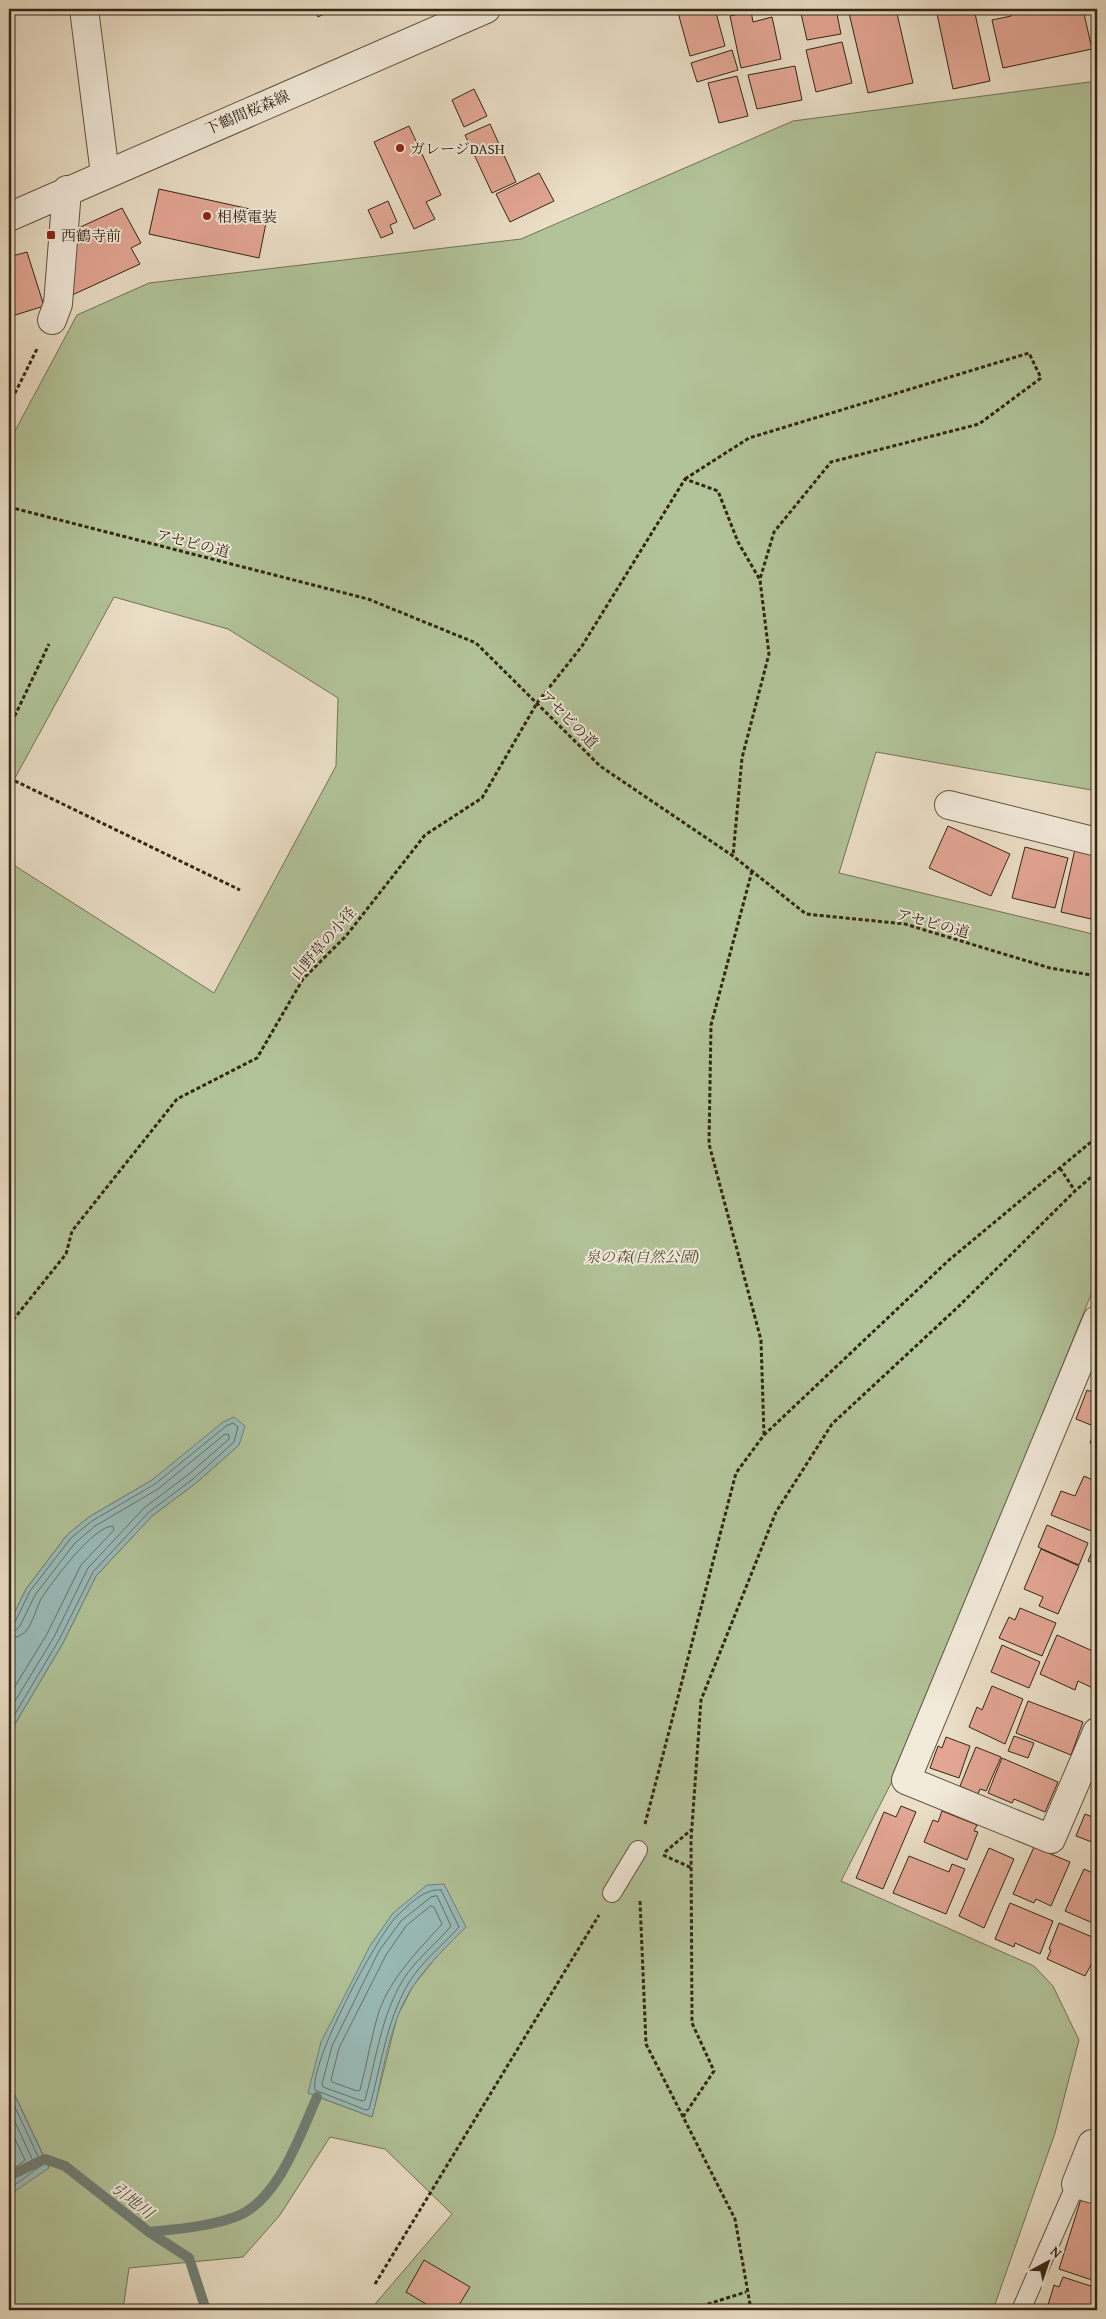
<svg xmlns="http://www.w3.org/2000/svg" width="1106" height="2319" viewBox="0 0 1106 2319" font-family="'Gentium Book Plus','Noto Serif JP',serif">
	<rect width="100%" height="100%" fill="#ebdfc7"/>
	<filter id="stains"><feTurbulence type="fractalNoise" baseFrequency=".004" numOctaves="4"/><feColorMatrix values="0 0 0 0 .2 0 0 0 0 .09 0 0 0 0 .02 0 0 0 .5 -.17"/></filter>
	<radialGradient id="worn" r=".72"><stop offset=".6" stop-color="#630" stop-opacity="0"/><stop offset="1" stop-color="#630" stop-opacity=".3"/></radialGradient>
	<path fill="#b2c399" stroke="#727457" fill-rule="evenodd" d="M1097 81V791L876 752 839 873 1097 935V1280L903 1760 841 1881 1034 1966 1053 1986 1079 2040 1055 2133 993 2310H370L452 2214 385 2149 330 2137 280 2215 243 2257 129 2268 123 2310H9V2195L49 2167 9 2083V1734L63 1643 96 1576 152 1516 196 1483 239 1445 152 1480 89 1517 67 1535 26 1589 9 1624V862L214 993 336 766 338 698 228 629 114 597 9 789V442L77 315 149 283 521 239 793 121ZM444 1884 437 1956 413 1986 397 2017 372 2117 308 2093Z"/>
	<g fill="#99bcba" stroke="#708078">
		<path d="M234 1417 245 1426 239 1445 196 1483 152 1516 96 1576 63 1643 9 1734V1624L26 1589 67 1535 89 1517 152 1480 223 1422Z"/>
		<path d="M444 1884 466 1927C447 1946 429 1963 414 1985 389 2020 383 2076 372 2117L308 2093 321 2042 370 1946 393 1913 427 1885Z"/>
		<path d="M9 2083 49 2168 9 2195Z"/>
	</g>
	<g fill="none" stroke-linecap="round" stroke-linejoin="round">
		<g stroke="#667168" stroke-width="1">
			<path d="M9 1625 15 1622 30 1591 71 1538 92 1521 155 1484 226 1426 233 1423 238 1427 234 1442 193 1479 149 1512 93 1572 59 1640 9 1724"/>
			<path d="M9 1631 16 1630 20 1626 35 1595 75 1543 95 1526 158 1489 225 1434 229 1435V1439L189 1474 144 1508 88 1568 54 1637 9 1711"/>
			<path d="M9 1638C16 1638 21 1636 26 1631 33 1622 36 1609 41 1599 52 1582 93 1526 113 1526L114 1530 81 1565 47 1634 9 1696"/>
			<path d="M441 1890 459 1927C442 1946 421 1962 408 1984 386 2022 381 2067 369 2109L366 2110 315 2090C309 2064 376 1937 397 1916 408 1905 425 1888 441 1890Z"/>
			<path d="M437 1896 451 1926C436 1944 416 1959 403 1980 381 2016 376 2060 365 2100L362 2101 323 2087 322 2084 332 2046 379 1951 401 1921 431 1897Z"/>
			<path d="M431 1906 434 1907 442 1924C418 1951 392 1976 379 2011 371 2037 367 2064 360 2090L357 2091 332 2082 331 2080 339 2048 386 1955 406 1926Z"/>
			<path d="M9 2094 42 2165 9 2189"/>
			<path d="M9 2109 34 2163 9 2181"/>
			<path d="M9 2126 25 2160 9 2172"/>
		</g>
		<g stroke="#708078" stroke-width="10">
			<path d="M9 2176 45 2159 65 2166 149 2232 189 2258 206 2310"/>
			<path d="M149 2232C178 2229 207 2227 235 2217 278 2202 300 2135 317 2097"/>
		</g>
	</g>
	<g fill="#e4a796" stroke="#332615">
		<path d="M314 9H333L318 17Z"/>
		<path d="M677 9H715L725 46 690 56Z"/>
		<path d="M800 9H836L841 34 807 40Z"/>
		<path d="M848 9H896L913 83 868 93Z"/>
		<path d="M936 9H974L990 81 953 89Z"/>
		<path d="M1010 9H1083L1092 49 1003 68 992 20 1011 16Z"/>
		<path d="M751 11 753 22 772 17 781 59 741 68 730 16Z"/>
		<path d="M842 42 852 83 816 92 806 50Z"/>
		<path d="M732 50 738 70 697 82 691 63Z"/>
		<path d="M795 66 802 100 757 109 748 75Z"/>
		<path d="M737 76 748 116 719 123 708 83Z"/>
		<path d="M474 89 487 116 464 127 452 100Z"/>
		<path d="M490 124 516 182 492 193 465 135Z"/>
		<path d="M409 126 441 195 426 202 435 219 414 229 374 142Z"/>
		<path d="M539 173 554 201 510 222 496 194Z"/>
		<path d="M159 189 268 213 259 258 149 234Z"/>
		<path d="M388 201 397 222 390 225 393 233 381 238 368 210Z"/>
		<path d="M122 208 141 243 131 248 140 264 70 296 76 229Z"/>
		<path d="M27 252 44 306 9 317V257Z"/>
		<path d="M948 826 1010 854 991 896 929 868Z"/>
		<path d="M1025 847 1068 858 1055 908 1012 898Z"/>
		<path d="M1075 849 1097 854 1095 867H1097V893L1091 919 1061 912Z"/>
		<path d="M1087 1390 1097 1394V1446L1090 1443 1096 1427 1076 1419Z"/>
		<path d="M1084 1476 1097 1482V1523L1094 1532 1051 1515 1061 1491 1075 1496Z"/>
		<path d="M1047 1525 1088 1543 1079 1565 1038 1547Z"/>
		<path d="M1097 1539V1565L1088 1561Z"/>
		<path d="M1041 1549 1079 1566 1058 1614 1039 1606 1043 1597 1024 1589Z"/>
		<path d="M1020 1608 1056 1623 1042 1656 999 1638 1009 1617 1015 1620Z"/>
		<path d="M1057 1635 1097 1653V1690L1078 1681 1075 1690 1040 1674Z"/>
		<path d="M1002 1645 1040 1662 1029 1688 991 1672Z"/>
		<path d="M992 1686 1023 1699 1005 1744 969 1727 977 1707 982 1710Z"/>
		<path d="M1028 1701 1083 1722 1071 1755 1016 1733Z"/>
		<path d="M1014 1736 1034 1743 1028 1758 1008 1751Z"/>
		<path d="M946 1737 970 1746 959 1778 930 1768 938 1746 942 1748Z"/>
		<path d="M976 1747 1001 1757 986 1791 980 1789 978 1794 960 1786Z"/>
		<path d="M1002 1758 1058 1782 1045 1812 1014 1799 1012 1803 988 1793Z"/>
		<path d="M901 1806 916 1812 883 1889 856 1878 884 1812 896 1817Z"/>
		<path d="M942 1811 977 1825 974 1831 978 1832 967 1860 924 1842 933 1820 938 1822Z"/>
		<path d="M1085 1814 1097 1819V1844L1076 1836Z"/>
		<path d="M1034 1847 1070 1862 1051 1906 1036 1899 1034 1903 1013 1894Z"/>
		<path d="M989 1848 1014 1859 984 1928 959 1916Z"/>
		<path d="M909 1856 949 1872 952 1864 965 1869 946 1914 893 1893Z"/>
		<path d="M1084 1869 1097 1875 1094 1888 1097 1890V1917L1095 1924 1065 1911Z"/>
		<path d="M1010 1903 1053 1921 1040 1954 1015 1943 1014 1947 995 1939Z"/>
		<path d="M1059 1923 1097 1939V1954L1085 1976 1047 1959 1051 1950 1049 1949Z"/>
		<path d="M1081 2199 1097 2205V2273L1095 2281 1059 2269Z"/>
		<path d="M424 2260 470 2287 456 2310H436L406 2292Z"/>
		<path d="M1063 2277 1097 2288V2310H1063L1048 2305 1054 2285 1059 2287Z"/>
	</g>
	<g fill="none" stroke-linecap="round" stroke-linejoin="round">
		<defs>
			<g id="service">
				<path d="M612 1893 638 1850"/>
				<path d="M1021 2310 1076 2184"/>
			</g>
			<g id="minor">
				<path d="M84 9 105 174"/>
				<path d="M52 320 58 304 67 190"/>
				<path d="M949 805 1097 842"/>
				<path d="M1097 1320 906 1780 1051 1839 1097 1732"/>
				<path d="M1097 2145 1092 2144 1076 2184 1097 2190"/>
			</g>
			<path id="tertiary" d="M9 217 486 9"/>
		</defs>
		<use href="#service" stroke="#615442" stroke-width="20"/>
		<use href="#minor" stroke="#615442" stroke-width="30"/>
		<use href="#tertiary" stroke="#615442" stroke-width="30"/>
		<g stroke="#332615" stroke-width="3" stroke-dasharray="4 2.5" stroke-linecap="butt">
			<path d="M9 405 38 347"/>
			<path d="M685 479 749 438 1029 353 1041 378 979 424 831 462 774 532 760 579"/>
			<path d="M9 507 368 599 476 643 600 766 733 856 806 914 905 924 1050 968 1097 976"/>
			<path d="M9 728 49 644"/>
			<path d="M9 778 240 890"/>
			<path d="M752 871 711 1025 709 1144 761 1340 764 1435"/>
			<path d="M1060 1168 1075 1191"/>
			<path d="M9 1325 66 1254 72 1231 177 1099 257 1058 303 979 346 936 425 835 482 798 537 703 582 646 685 479 718 491 738 542 760 580 769 654 742 758 733 856"/>
			<path d="M645 1824 736 1473 764 1435 949 1260 1097 1137"/>
			<path d="M665 1852 691 1830"/>
			<path d="M663 1855 692 1868"/>
			<path d="M640 1901 646 2044 735 2219 751 2310"/>
			<path d="M683 2117 714 2071 692 2023 691 1840 701 1700 776 1512 832 1424 959 1306 1075 1191 1097 1172"/>
			<path d="M375 2284 599 1915"/>
			<path d="M689 2310 746 2292"/>
		</g>
		<use href="#service" stroke="#f2eadb" stroke-width="18"/>
		<use href="#minor" stroke="#f2eadb" stroke-width="28"/>
		<use href="#tertiary" stroke="#f2eadb" stroke-width="28"/>
	</g>
	<g fill="#8f2418" stroke="#f2eadb" stroke-width="2">
		<circle cx="400" cy="148" r="5"/>
		<circle cx="207" cy="216" r="5"/>
		<rect x="46" y="230" width="10" height="10" rx="2.5"/>
	</g>
	<g text-anchor="middle" dominant-baseline="central" stroke-width="4" stroke-linejoin="round" paint-order="stroke">
		<g font-size="15" fill="#332615" stroke="#f2eadb">
			<text transform="translate(247 112) rotate(-23)">下鶴間桜森線</text>
			<text transform="translate(193 543) rotate(14)">アセビの道</text>
			<text transform="translate(569 719) rotate(45)">アセビの道</text>
			<text transform="translate(933 923) rotate(15)">アセビの道</text>
			<text transform="translate(323 943) rotate(-49)">山野草の小径</text>
		</g>
		<g font-size="15" fill="#332615" stroke="#f2eadb" text-anchor="start">
			<text x="410" y="148">ガレージDASH</text>
			<text x="217" y="216">相模電装</text>
			<text x="61" y="235">西鶴寺前</text>
		</g>
		<g font-size="15" font-style="italic" fill="#534d36" stroke="#f2eadb">
			<text x="642" y="1256">泉の森(自然公園)</text>
		</g>
		<g font-size="16" font-style="italic" fill="#525347" stroke="#f2eadb">
			<text transform="translate(133 2200) rotate(38)">引地川</text>
		</g>
	</g>
	<rect width="1106" height="2319" fill="none" stroke="#ebdfc7" stroke-width="30"/>
	<rect x="10" y="10" width="1086" height="2299" fill="none" stroke="#332615" stroke-width="2.5"/>
	<rect x="15" y="15" width="1076" height="2289" fill="none" stroke="#332615"/>
	<g transform="translate(1048 2262) rotate(40)" stroke="#f2eadb" stroke-width="4" paint-order="stroke">
	<path d="M0-4L9 19L0 12L-9 19Z" fill="#332615"/>
	<text y="-8" font-size="14" font-weight="bold" text-anchor="middle" fill="#332615">N</text>
	</g>
	<rect width="100%" height="100%" filter="url(#stains)"/>
	<rect width="100%" height="100%" fill="url(#worn)"/>
</svg>
